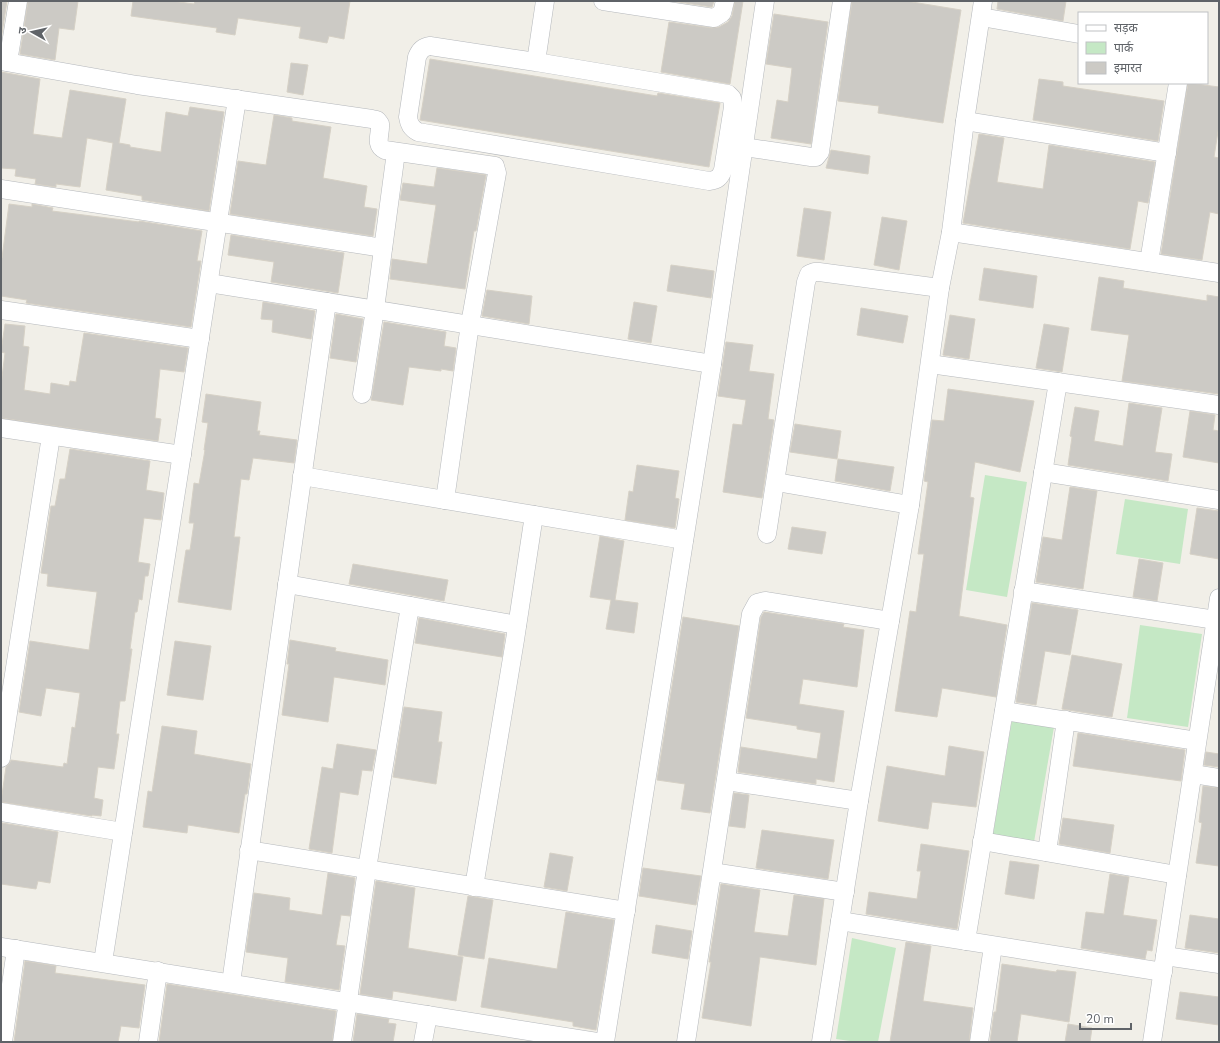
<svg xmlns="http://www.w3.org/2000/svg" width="1220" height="1043" viewBox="0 0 1220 1043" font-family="'Nunito Sans','Noto Sans Devanagari',sans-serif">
	<rect width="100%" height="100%" fill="#f1efe8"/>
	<g fill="#c5e8c5">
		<path d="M985 475 1027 482 1007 597 966 590Z"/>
		<path d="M1125 499 1188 509 1180 564 1116 554Z"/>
		<path d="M1140 625 1202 634 1188 727 1127 718Z"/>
		<path d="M1012 720 1054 727 1034 842 993 834Z"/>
		<path d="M852 938 896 948 878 1042H857L836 1039Z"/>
	</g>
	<g fill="#cccac5" stroke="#d6d1c6">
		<path d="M1 1H7L1 40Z"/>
		<path d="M28 1H78L74 30 59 28 55 60 20 54Z"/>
		<path d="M133 1H172L194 4 195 1H350L344 39 329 36 327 43 299 38 301 27 238 18 235 35 216 32 217 28 131 16Z"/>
		<path d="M672 1H714L712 7Z"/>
		<path d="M735 1H743L730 84 661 72 669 22 712 28 719 27 728 22 732 16Z"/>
		<path d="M852 1H906L961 10 943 123 878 113 879 106 838 101Z"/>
		<path d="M998 1H1066L1063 21 997 9Z"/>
		<path d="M774 14 828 22 811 144 771 138 777 100 788 102 792 68 766 64Z"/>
		<path d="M430 59 657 96 658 93 720 103 709 167 420 120Z"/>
		<path d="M291 63 308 65 303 95 287 92Z"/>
		<path d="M1 72 40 79 33 134 62 138 70 90 126 99 119 143 130 145V147L161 152 166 112 188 116 190 107 224 112 209 211 142 200V196L106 190 113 143 87 138 80 187 56 184V187L35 184 36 179 15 176 16 169 1 168Z"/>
		<path d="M1039 79 1063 82V86L1164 101 1158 141 1033 120Z"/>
		<path d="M1188 83 1219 87V125L1214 157 1219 158V214L1210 212 1202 260 1161 254Z"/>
		<path d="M274 115 292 118V121L331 127 323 178 367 186 364 207 377 209 373 236 230 214 238 161 266 165Z"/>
		<path d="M979 134 1004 138 997 182 1043 189 1049 145 1155 162 1148 203 1138 201 1130 249 963 223Z"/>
		<path d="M831 150 870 156 868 174 826 168Z"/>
		<path d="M437 168 486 175 476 231H474L465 289 390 279 392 259 427 264 436 205 400 200 403 183 434 187Z"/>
		<path d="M9 204 32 207V204L53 208 52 211 139 222V221L202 231 197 261H201L191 327 26 303 27 300 1 296V258H2Z"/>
		<path d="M804 208 831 212 824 260 797 256Z"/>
		<path d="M882 217 907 221 899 270 874 265Z"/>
		<path d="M231 235 344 253 338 293 271 282 274 262 228 255Z"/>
		<path d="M671 265 714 271 711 298 667 291Z"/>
		<path d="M984 268 1037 276 1033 308 979 300Z"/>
		<path d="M1099 277 1124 281 1123 288 1207 301V295L1219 297V394L1122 381 1129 335 1091 330Z"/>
		<path d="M487 290 532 296 529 324 482 316Z"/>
		<path d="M263 302 315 311 311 339 272 332 273 320 261 319Z"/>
		<path d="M634 302 657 306 651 343 628 339Z"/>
		<path d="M861 308 908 316 903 343 857 335Z"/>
		<path d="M336 314 363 319 356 362 330 358Z"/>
		<path d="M950 315 975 319 969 359 943 355Z"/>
		<path d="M384 322 446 332 444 346 456 348 453 371 441 369V371L409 367 403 405 371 400 372 396Z"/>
		<path d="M5 324 25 326 23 346 29 347 24 390 50 394 51 383 69 386 70 381 76 382 84 333 188 348 184 372 160 369 155 418 161 419 158 441 1 418V385L5 353 1 352Z"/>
		<path d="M1044 324 1069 328 1062 372 1036 368Z"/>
		<path d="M726 342 753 345 749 371 774 374 768 419 774 420 762 498 723 492 733 424 742 425 746 400 718 396Z"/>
		<path d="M948 389 1034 401 1020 472 975 462 970 497 974 498 959 616 1007 625 996 697 942 688 937 717 895 711 910 611 916 612 924 554H918L928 482 924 481 932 420 944 421Z"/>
		<path d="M206 394 261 402 257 431H260L259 435 297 440 294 463 253 458 249 480 241 479 234 537H240L231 610 178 602 186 550H190L194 523H189L194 483 199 484 205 450H204L208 423 202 422Z"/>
		<path d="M1129 403 1162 408 1155 452 1172 454 1168 481 1068 465 1072 437 1070 436 1075 407 1099 411 1094 441 1123 446Z"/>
		<path d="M1190 411 1215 415 1213 430 1219 431V463L1183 457Z"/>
		<path d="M795 424 841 431 837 459 790 452Z"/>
		<path d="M70 449 150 461 146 490 164 493 161 520 144 518 138 562 150 564 148 576H145L142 600 139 599 137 612H135L130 649H132L125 701H120L116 734H119L114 769 98 767 94 798 103 800 101 816 92 815V816L1 802 6 767 9 764 11 760 63 767 64 763 67 764 72 727 75 728 80 693 46 688 41 716 19 712 30 641 89 650 97 592 47 586 48 574 41 573 51 506H55L60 479H65Z"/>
		<path d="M838 459 894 467 890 491 835 481Z"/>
		<path d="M637 465 679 471 675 498 679 499 675 528 625 520 629 491 633 492Z"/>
		<path d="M1070 487 1097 491 1083 589 1036 582 1043 537 1062 540Z"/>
		<path d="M1197 508 1219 511V559L1190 554Z"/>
		<path d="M792 527 826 532 822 554 788 549Z"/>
		<path d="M600 536 624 541 615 600 638 603 634 633 606 629 611 600 590 597Z"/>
		<path d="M1139 559 1163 563 1157 601 1133 597Z"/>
		<path d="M353 564 448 580 444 601 349 584Z"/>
		<path d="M1032 603 1078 610 1070 655 1045 651 1036 705 1016 702Z"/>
		<path d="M764 612 844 624 843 627 864 630 857 687 803 679 799 704 844 711 834 782 816 779V784L738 772 741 747 817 759 821 733 797 729V726L746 718 761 617Z"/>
		<path d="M683 617 739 626 710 813 681 809 685 784 657 780Z"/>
		<path d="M419 618 505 634 502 657 415 643Z"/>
		<path d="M290 640 336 648 335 651 388 660 385 685 334 677 328 722 282 715 289 664H287Z"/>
		<path d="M175 641 211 646 203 700 167 695Z"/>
		<path d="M1072 655 1122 664 1112 717 1062 709Z"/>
		<path d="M404 707 442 712 438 742H442L436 784 393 777Z"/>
		<path d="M162 726 197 731 194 754 251 764 247 794H245L239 833 188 825 187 833 143 827 148 791 152 792Z"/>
		<path d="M1078 733 1185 750 1181 781 1073 766Z"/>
		<path d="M337 744 376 750 372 771 362 770 358 795 340 792 332 853 309 849 322 767 333 769Z"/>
		<path d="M949 746 984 752 976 807 932 802 928 829 878 821 887 766 945 776Z"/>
		<path d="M1206 752 1219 754V767L1204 765Z"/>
		<path d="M1203 786 1219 788V866L1196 863 1202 823 1199 822Z"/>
		<path d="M734 793 749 795 745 828 729 826Z"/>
		<path d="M1063 818 1114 825 1110 853 1059 844Z"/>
		<path d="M2 823 58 832 50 883 38 881 36 889 1 884Z"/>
		<path d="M762 830 834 840 828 879 756 868Z"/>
		<path d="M921 844 969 851 957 929 866 914 869 892 917 899 921 871H917Z"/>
		<path d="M550 853 573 857 567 891 544 887Z"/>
		<path d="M1010 861 1039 865 1034 899 1005 894Z"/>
		<path d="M643 868 701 876 696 905 639 896Z"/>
		<path d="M328 873 355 878 350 916 341 915 336 945 345 946 339 990 285 982 288 958 246 952 254 893 290 898 289 910 322 915Z"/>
		<path d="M1110 874 1129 877 1123 915 1157 920 1152 951 1147 950 1145 959 1081 948 1086 912 1104 914Z"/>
		<path d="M376 881 415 888 408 948 463 957 456 1001 393 991 392 999 360 994Z"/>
		<path d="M721 884 760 890 754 932 788 936 794 895 824 899 816 965 760 957 751 1026 702 1018 711 962H709Z"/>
		<path d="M468 896 493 900 484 959 458 955Z"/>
		<path d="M566 912 614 920 596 1030 573 1026V1022L481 1007 489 958 557 969Z"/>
		<path d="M1190 915 1219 919V953L1185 948Z"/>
		<path d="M656 925 692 931 688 959 652 953Z"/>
		<path d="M906 942 931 946 923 1001 973 1008 969 1042H890Z"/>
		<path d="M25 961 56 966 55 973 145 985 139 1028 121 1026 118 1042H14Z"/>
		<path d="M1002 964 1056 972 1057 970 1076 972 1069 1022 1021 1014 1017 1042H990L994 1012H996Z"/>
		<path d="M167 984 336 1011 332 1042H159Z"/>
		<path d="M1180 992 1219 997V1025L1176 1019Z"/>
		<path d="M357 1014 389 1019 388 1023 396 1024 393 1042H353Z"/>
		<path d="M1068 1024 1092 1028 1090 1042H1065Z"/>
	</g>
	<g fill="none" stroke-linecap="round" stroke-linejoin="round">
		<defs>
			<g id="minor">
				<path d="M603 1 714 18 722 13 725 1"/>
				<path d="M981 17 1079 34"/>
				<path d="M1 61 137 85 372 119 377 120 380 124C381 134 374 145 385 150L495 166 497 173 470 324 445 500"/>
				<path d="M8 62 18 1"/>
				<path d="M536 62 728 94 732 98 733 107 723 170C720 178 717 180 709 181L418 132C411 128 409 124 408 117L417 57C420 50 423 47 430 46L536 62 545 1"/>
				<path d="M965 121 1167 153"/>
				<path d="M744 147 811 157H816L820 152 842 1"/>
				<path d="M1 189 383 248"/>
				<path d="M951 232 1219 273"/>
				<path d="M1149 262 1178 83"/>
				<path d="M209 283 712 364"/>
				<path d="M1 310 200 339"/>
				<path d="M930 364 1219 405"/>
				<path d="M362 394 375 309 396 152"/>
				<path d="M1 428 182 455"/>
				<path d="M1043 472 1219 500"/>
				<path d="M302 476 684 540"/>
				<path d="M776 482 910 505"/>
				<path d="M767 534 806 282 809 274 814 272H819L940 288"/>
				<path d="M287 584 517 625"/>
				<path d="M1023 591 1216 620"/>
				<path d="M1004 711 1197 741"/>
				<path d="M1 758 51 436"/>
				<path d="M1193 774 1219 778"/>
				<path d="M726 781 859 801"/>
				<path d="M1 812 123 832"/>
				<path d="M982 841 1177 875"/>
				<path d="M249 850 626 911"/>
				<path d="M1047 852 1066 720"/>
				<path d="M712 872 845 892"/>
				<path d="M474 887 515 640 534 515"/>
				<path d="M840 921 1163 972"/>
				<path d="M966 941 1058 382"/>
				<path d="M1 947 597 1042"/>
				<path d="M1165 956 1219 964"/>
				<path d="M103 962 237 99"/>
				<path d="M231 983 327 302"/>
				<path d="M3 1042 16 949"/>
				<path d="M148 1042 158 971"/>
				<path d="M342 1042 367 869 410 606"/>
				<path d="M423 1042 428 1015"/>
				<path d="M605 1042 712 364 765 1"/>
				<path d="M686 1042 751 614 757 603 765 601 890 621"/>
				<path d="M821 1042 859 801 910 505 940 288 951 232 965 121 983 1"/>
				<path d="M979 1042 993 946"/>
				<path d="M1152 1042 1219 598"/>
			</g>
		</defs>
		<use href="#minor" stroke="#b5b8bc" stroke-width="19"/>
		<use href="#minor" stroke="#fff" stroke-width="18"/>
	</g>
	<rect width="1220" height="1043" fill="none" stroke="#5f6368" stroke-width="4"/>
	<rect x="1078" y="12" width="130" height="72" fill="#ffffff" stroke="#bfc1c3"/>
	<rect x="1086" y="25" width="20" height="6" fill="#ffffff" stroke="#bfc1c3"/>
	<text x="1114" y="32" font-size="12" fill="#5f6368">सड़क</text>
	<rect x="1086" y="42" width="20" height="12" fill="#c5e8c5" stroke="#bfc1c3"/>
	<text x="1114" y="52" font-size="12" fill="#5f6368">पार्क</text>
	<rect x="1086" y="62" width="20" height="12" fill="#cccac5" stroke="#bfc1c3"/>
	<text x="1114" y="72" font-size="12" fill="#5f6368">इमारत</text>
	<g transform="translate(32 32) rotate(278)" stroke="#ffffff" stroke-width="3" paint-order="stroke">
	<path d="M0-3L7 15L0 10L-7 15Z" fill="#5f6368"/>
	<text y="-6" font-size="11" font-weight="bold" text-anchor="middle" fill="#5f6368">उ</text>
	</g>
	<path d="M1080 1023v6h51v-6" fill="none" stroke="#5f6368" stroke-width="2"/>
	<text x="1086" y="1023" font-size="12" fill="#5f6368" stroke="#ffffff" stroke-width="3" paint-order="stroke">20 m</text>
</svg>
